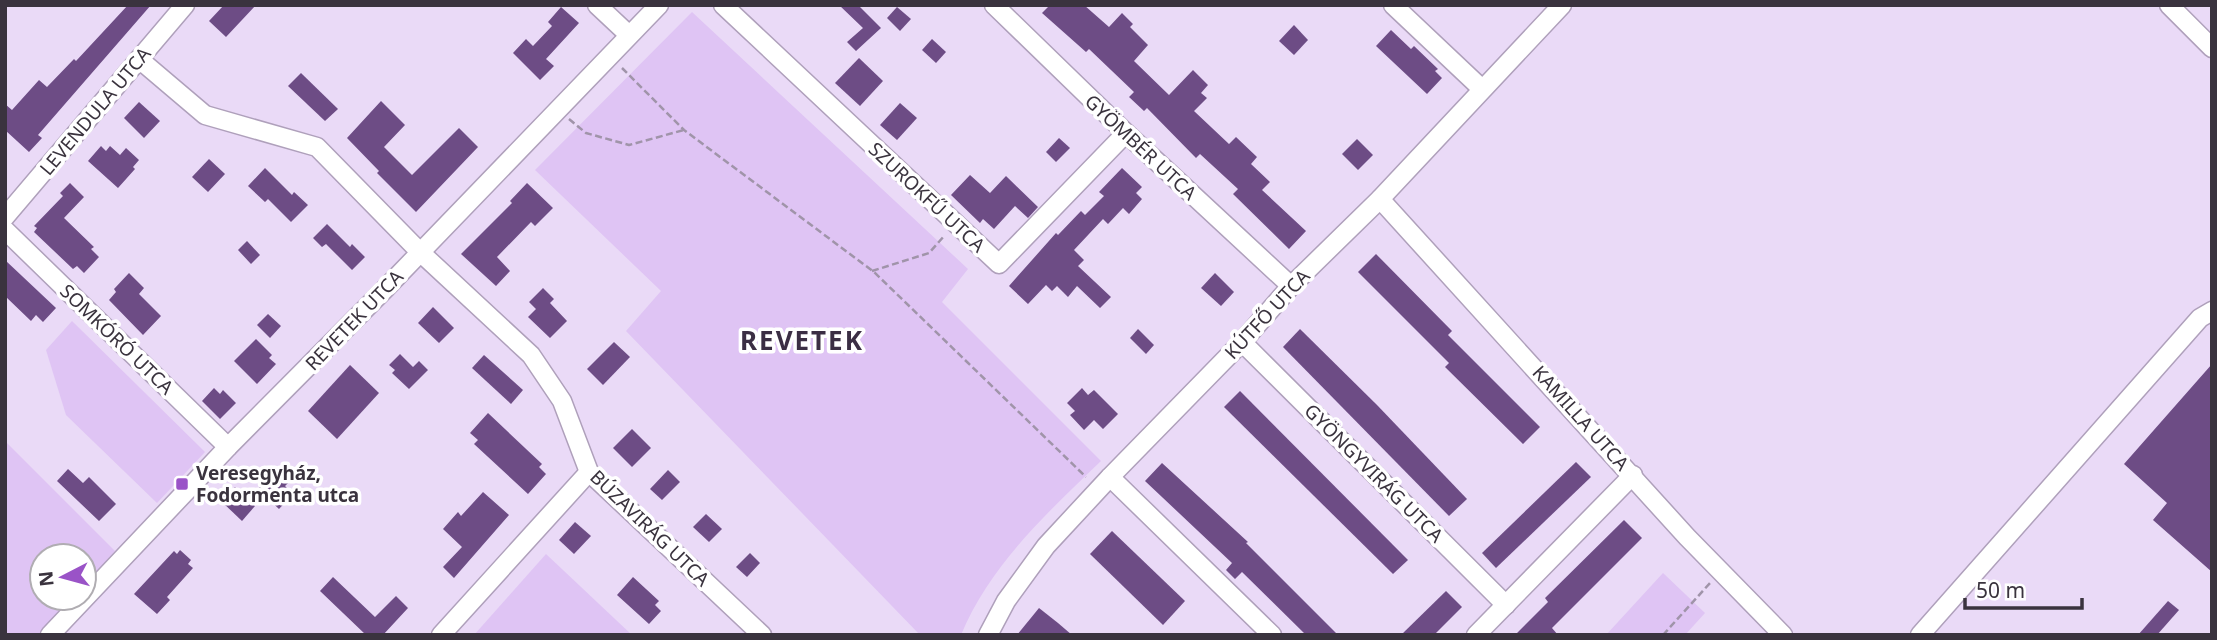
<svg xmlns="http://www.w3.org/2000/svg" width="2217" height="640" viewBox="0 0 2217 640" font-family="'Noto Sans',sans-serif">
	<rect width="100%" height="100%" fill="#eadaf7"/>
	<g fill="#dfc4f4">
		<path d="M692 12 968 269 942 302 1101 461C1048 512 990 565 961 635H920L626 331 661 291 535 170Z"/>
		<path d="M72 321 205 452 157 503 66 415 46 350Z"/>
		<path d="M5 441 115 551 84 586V556H42V598H74L41 635H5Z"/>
		<path d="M546 554 632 635H474Z"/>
		<path d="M1663 573 1705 613 1685 635H1606Z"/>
	</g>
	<g fill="#6d4c85">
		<path d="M128 5H151L38 135 42 138 29 152 5 130V104L12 110 39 80 47 87 74 59 76 61Z"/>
		<path d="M224 5H256L226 37 209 21Z"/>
		<path d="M839 5H858L881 28 856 51 847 42 863 28Z"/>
		<path d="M1050 5H1084L1109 27 1122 13 1133 24 1130 27 1148 45 1134 61 1169 95 1193 70 1208 85 1201 93 1207 98 1194 111 1229 144 1236 137 1257 157 1251 164 1270 182 1262 190 1306 231 1289 249 1233 194 1238 189 1200 154 1196 158 1147 108 1144 111 1129 97 1134 92 1089 49 1086 52 1042 13Z"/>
		<path d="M561 7 579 23 546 59 554 66 540 80 513 53 526 39 533 46 552 26 548 22Z"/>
		<path d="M897 7 911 19 900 31 887 18Z"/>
		<path d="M1294 25 1308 40 1294 55 1279 41Z"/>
		<path d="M1391 30 1411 49 1414 46 1438 69 1435 71 1442 78 1427 94 1376 46Z"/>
		<path d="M932 39 946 52 936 63 922 50Z"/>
		<path d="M859 58 883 81 860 106 835 83Z"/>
		<path d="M301 73 338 109 325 121 288 86Z"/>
		<path d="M381 101 405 125 384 147 412 175 459 128 478 147 416 212 377 173 379 171 347 138Z"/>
		<path d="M139 102 160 121 144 138 124 118Z"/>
		<path d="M900 103 917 118 897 140 880 125Z"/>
		<path d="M1059 138 1070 148 1056 162 1046 152Z"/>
		<path d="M1357 139 1373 155 1358 170 1342 154Z"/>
		<path d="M101 146 106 151 110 146 120 155 126 148 139 160 133 167 135 169 118 188 88 161Z"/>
		<path d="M209 159 225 174 208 192 192 177Z"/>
		<path d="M265 168 292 195 294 192 308 205 291 222 268 199 265 202 248 186Z"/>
		<path d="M1122 168 1142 187 1136 193 1142 199 1129 214 1123 208 1108 224 1103 219 1074 250 1084 260 1078 266 1111 297 1100 308 1077 286 1068 297 1057 286 1052 291 1046 285 1028 304 1009 286 1056 233 1058 235 1081 211 1085 215 1104 196 1099 192Z"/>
		<path d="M970 175 990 193 1006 176 1038 207 1028 218 1015 206 994 229 983 219 980 223 951 195Z"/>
		<path d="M70 183 84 197 64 218 94 247 91 249 99 257 84 273 77 266 73 269 34 232 37 228 34 226 63 196 60 193Z"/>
		<path d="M527 183 553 208 535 226 531 222 497 257 510 271 496 286 461 254 512 203 510 201Z"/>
		<path d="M327 224 350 247 352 244 365 257 352 270 326 244 322 247 313 238Z"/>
		<path d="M247 241 260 255 251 264 238 250Z"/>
		<path d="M1376 254 1452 331 1448 335 1540 427 1523 444 1445 367 1449 363 1358 272Z"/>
		<path d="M5 260 56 308 43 322 36 315 31 321 5 296Z"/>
		<path d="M129 273 144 288 139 294 161 316 143 335 109 300 116 292 114 289Z"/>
		<path d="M1215 273 1234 292 1221 306 1201 288Z"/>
		<path d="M543 288 554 299 550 303 567 321 550 338 528 317 536 309 529 302Z"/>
		<path d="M433 307 454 328 439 343 418 323Z"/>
		<path d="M268 314 281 326 270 338 257 325Z"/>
		<path d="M1138 329 1154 345 1146 354 1130 338Z"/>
		<path d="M1300 329 1377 405 1467 499 1449 516 1283 347Z"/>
		<path d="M256 339 272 355 269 358 276 364 257 384 234 361Z"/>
		<path d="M614 342 630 357 603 385 587 369Z"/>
		<path d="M400 354 413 367 419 361 428 370 409 389 392 373 395 370 389 365Z"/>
		<path d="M484 355 523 390 511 404 472 368Z"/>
		<path d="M2212 364V572L2153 520 2167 503 2124 464Z"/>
		<path d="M350 365 379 393 337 439 308 411Z"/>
		<path d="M214 388 220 394 223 390 236 403 220 419 202 401Z"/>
		<path d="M1082 388 1088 395 1094 390 1118 414 1103 429 1094 420 1084 430 1070 415 1075 411 1067 403Z"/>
		<path d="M1240 391 1408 560 1393 574 1224 407Z"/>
		<path d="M488 413 542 464 539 467 546 474 528 494 474 444 478 440 470 433Z"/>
		<path d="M632 429 651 448 632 467 613 448Z"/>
		<path d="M1576 462 1591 477 1496 568 1482 553Z"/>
		<path d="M1162 463 1248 542 1246 543 1338 635H1306L1242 572 1235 579 1226 570 1232 563 1145 481Z"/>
		<path d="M68 469 83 483 89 477 116 504 99 521 57 481Z"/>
		<path d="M668 470 680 482 662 500 650 489Z"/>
		<path d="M277 473 288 483 285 486 293 494 279 509 258 489 272 474 275 476Z"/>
		<path d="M235 487 255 506 242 521 221 501Z"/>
		<path d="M483 492 509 515 454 578 443 567 462 547 443 529 458 512 461 516Z"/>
		<path d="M706 514 722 529 709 542 693 527Z"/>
		<path d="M1624 520 1642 538 1552 628 1558 635H1515L1548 602 1545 598Z"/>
		<path d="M575 522 591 536 574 554 559 540Z"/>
		<path d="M1112 531 1185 601 1163 625 1090 554Z"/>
		<path d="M180 550 191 560 188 564 193 568 167 597 170 600 157 614 134 594 174 551 177 554Z"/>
		<path d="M750 553 760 563 747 577 736 567Z"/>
		<path d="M333 577 375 617 396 596 408 608 383 635H366L320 591Z"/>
		<path d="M633 577 659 601 655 605 661 611 649 624 617 595Z"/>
		<path d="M1446 591 1462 607 1434 635H1401Z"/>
		<path d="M2168 601 2179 610 2157 635H2138Z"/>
		<path d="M1039 608 1058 623 1072 635H1017Z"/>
	</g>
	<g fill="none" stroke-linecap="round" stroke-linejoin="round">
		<defs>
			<g id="minor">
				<path d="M597 5 629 35"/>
				<path d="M723 5 999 264 1126 133"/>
				<path d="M994 5 1126 133 1291 286"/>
				<path d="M1393 5 1482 89"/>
				<path d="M2169 5 2212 48"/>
				<path d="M139 59 205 115 317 147 420 252 531 355 562 401 589 472 762 635"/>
				<path d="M1380 199 1687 537 1783 635"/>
				<path d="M5 217 185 5"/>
				<path d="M5 230 228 447"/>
				<path d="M1242 342 1506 605"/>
				<path d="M1110 477 1272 635"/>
				<path d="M50 635 228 447 385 289 659 5"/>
				<path d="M441 635 589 472"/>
				<path d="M988 635 1006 601 1046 546 1110 477 1242 342 1291 286 1380 199 1562 5"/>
				<path d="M1476 635 1633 475"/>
				<path d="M1920 635 2200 318 2212 311"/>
			</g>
		</defs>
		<use href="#minor" stroke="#afa0bb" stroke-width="21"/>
		<g stroke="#a094a9" stroke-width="2.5" stroke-dasharray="7 3.5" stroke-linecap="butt">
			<path d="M622 68 684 130 874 272 1086 477"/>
			<path d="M569 119 586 133 629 145 684 130"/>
			<path d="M872 271 929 253 945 235"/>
			<path d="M1663 635 1710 583"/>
		</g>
		<use href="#minor" stroke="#fff" stroke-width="18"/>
	</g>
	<rect fill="#9a53c7" stroke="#fff" stroke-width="2.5" x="175" y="477" width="14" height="14" rx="3.5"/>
	<g text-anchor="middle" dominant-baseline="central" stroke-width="7" stroke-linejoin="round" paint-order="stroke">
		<g font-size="19" fill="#3a333e" stroke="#fff">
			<text transform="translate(95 111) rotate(-50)">LEVENDULA UTCA</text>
			<text transform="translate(1141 147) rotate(43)">GYÖMBÉR UTCA</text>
			<text transform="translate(927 197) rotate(43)">SZUROKFŰ UTCA</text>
			<text transform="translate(1267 314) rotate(-47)">KÚTFŐ UTCA</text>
			<text transform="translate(354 320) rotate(-46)">REVETEK UTCA</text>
			<text transform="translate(117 339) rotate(44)">SOMKÓRÓ UTCA</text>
			<text transform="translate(1581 418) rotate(48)">KAMILLA UTCA</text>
			<text transform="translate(1374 473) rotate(45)">GYÖNGYVIRÁG UTCA</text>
			<text transform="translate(650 528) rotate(44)">BÚZAVIRÁG UTCA</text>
		</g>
		<g font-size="19" font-weight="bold" fill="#3a333e" stroke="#fff" text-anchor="start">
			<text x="196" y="473">Veresegyház,<tspan x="196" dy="22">Fodormenta utca</tspan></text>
		</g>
		<g font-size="26" font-weight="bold" letter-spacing="2" fill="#3b2e44" stroke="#fff">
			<text x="802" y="340">REVETEK</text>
		</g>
	</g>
	<rect width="2217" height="640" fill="none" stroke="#3a333e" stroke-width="14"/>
	<g transform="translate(63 577) rotate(264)"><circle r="33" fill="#ffffff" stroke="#b0adb2" stroke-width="2"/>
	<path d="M0-5L12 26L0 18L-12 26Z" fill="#9a53c7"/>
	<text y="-10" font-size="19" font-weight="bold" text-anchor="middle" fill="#3a333e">N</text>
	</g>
	<path d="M1965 598v10h117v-10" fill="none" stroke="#3a333e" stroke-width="3.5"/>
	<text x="1976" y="598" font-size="21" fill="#3a333e" stroke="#ffffff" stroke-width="5" paint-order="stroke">50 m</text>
</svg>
